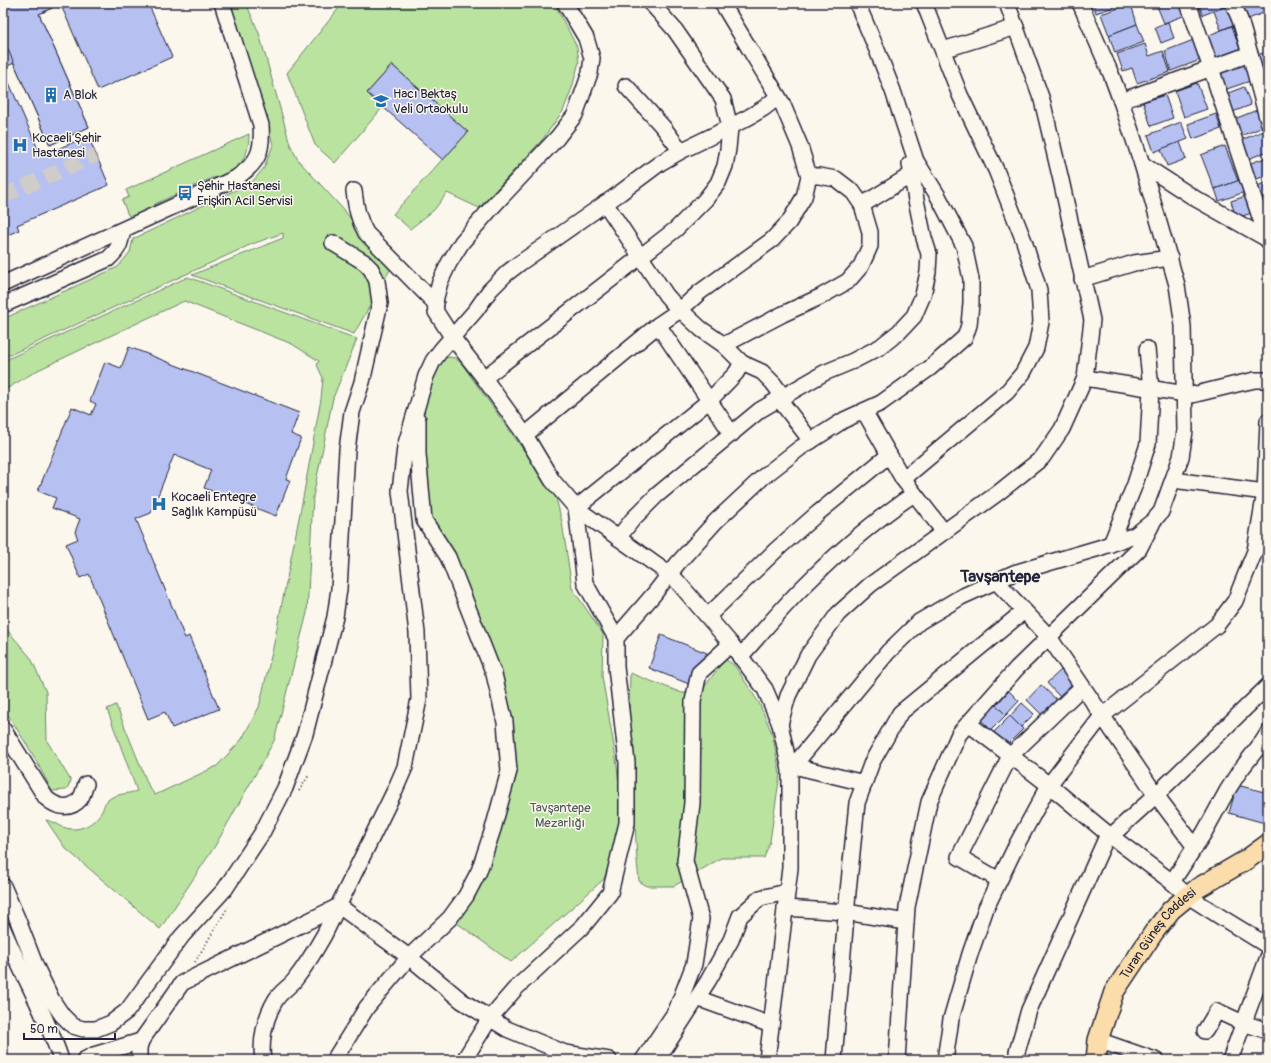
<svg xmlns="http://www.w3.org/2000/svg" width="1271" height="1063" viewBox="0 0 1271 1063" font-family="Pangolin,sans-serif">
	<rect width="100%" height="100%" fill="#fbf7ec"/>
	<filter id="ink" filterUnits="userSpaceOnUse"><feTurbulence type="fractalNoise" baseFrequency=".025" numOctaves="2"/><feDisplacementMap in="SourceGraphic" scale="8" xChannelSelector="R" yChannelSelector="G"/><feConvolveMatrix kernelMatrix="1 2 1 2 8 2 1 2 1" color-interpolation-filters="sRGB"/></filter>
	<g filter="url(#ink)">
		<g fill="#bae3a0" stroke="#6e826e">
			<path d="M226 3H246L259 33 290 144 298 160 342 208 391 268 354 334 192 275 283 238V233L252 244 3 358V319L118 267 130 252 133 239 252 182 264 168 273 145 257 88Z"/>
			<path d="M343 3H554L577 47 579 62 572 88 563 111 542 140 479 208 447 193 434 210 410 229 393 214 467 132 392 65 367 93 383 107 335 163 315 145 287 73Z"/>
			<path d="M249 134C249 150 245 163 230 172 223 176 220 178 212 178L155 204 151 209 133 217 128 215 122 200 129 197 126 190Z"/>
			<path d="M188 277 357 339 333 398 313 497 307 613 274 741 215 846 160 929 65 848 46 820C56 821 62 830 75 829 87 828 96 821 102 811 104 807 104 803 108 800 114 794 128 794 137 791L107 709 116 705 149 787 155 795 217 766 242 739 259 707 273 648 302 503 321 399 323 378 317 365 319 361 292 344 184 301 38 370 3 391V361Z"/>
			<path d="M449 357 455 358 462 364 555 494 562 522 572 588 603 634 602 676 616 758 623 822 604 879 511 962 450 918 490 857 502 794 508 722 449 550 431 516 421 409 436 368 442 359Z"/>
			<path d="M3 625 31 658 46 692 47 741 71 781 66 790 52 791 32 753 3 707Z"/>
			<path d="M725 659 735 666 759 703 772 733 780 774 770 841 764 858H721L674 886H647L639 881 637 861 629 709 630 673 682 693H700Z"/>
		</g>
		<g fill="#b6c1f2" stroke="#22223b">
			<path d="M3 3H49L52 8 39 14 89 127 50 145 14 63 3 68Z"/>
			<path d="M3 3H49L52 8 39 14 89 127 50 145 3 38Z"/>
			<path d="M60 3H148L172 57 98 90Z"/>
			<path d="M1093 3H1112L1114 7 1096 13Z"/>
			<path d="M1165 3H1182L1186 15 1164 23 1157 6Z"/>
			<path d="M1198 3H1226L1227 6 1203 15Z"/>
			<path d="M1238 3H1265L1268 11 1246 20Z"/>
			<path d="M1131 4 1137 24 1109 35 1101 14Z"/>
			<path d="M1227 6 1235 24 1221 30 1214 11Z"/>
			<path d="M1168 22 1174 38 1161 43 1155 27Z"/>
			<path d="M1137 24 1144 42 1115 53 1109 35Z"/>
			<path d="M1232 26 1240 49 1212 59 1204 37Z"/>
			<path d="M1196 39 1203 59 1171 71 1165 51Z"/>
			<path d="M1145 44 1149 56 1163 51 1170 72 1137 83 1132 68 1123 71 1117 54Z"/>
			<path d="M1268 51V68L1261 71 1255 56Z"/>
			<path d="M1243 61 1250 81 1224 90 1216 71Z"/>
			<path d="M392 65 468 132 443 160 367 93Z"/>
			<path d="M1268 68V87H1267L1261 71Z"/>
			<path d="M3 69 41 156 88 136 109 185 17 225 19 230 3 237Z"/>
			<path d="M1197 83 1207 109 1184 117 1175 91Z"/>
			<path d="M1244 87 1251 105 1230 113 1223 95Z"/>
			<path d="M1165 95 1173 118 1151 126 1143 102Z"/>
			<path d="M1257 110 1263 127 1238 137 1232 120Z"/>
			<path d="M1216 114 1221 129 1193 139 1188 124Z"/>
			<path d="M1181 122 1188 139 1154 152 1148 135Z"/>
			<path d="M1266 130 1268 137V151L1248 159 1241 140Z"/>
			<path d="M1180 142 1186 159 1167 166 1161 149Z"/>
			<path d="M1225 146 1238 181 1214 189 1201 155Z"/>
			<path d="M1268 157V175L1254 180 1248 164Z"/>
			<path d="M1240 180 1245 192 1219 201 1215 189Z"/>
			<path d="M1268 182V200L1263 202 1257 186Z"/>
			<path d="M1249 195 1255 212 1236 218 1231 201Z"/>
			<path d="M129 347 299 413 291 434 301 438 286 479 290 480 276 516 204 488 211 470 174 455 151 513 136 519 185 638 189 636 219 709 172 728 165 712 148 719 89 574 80 578 66 544 78 539 75 532 80 519 52 508 56 498 38 491 72 407 91 415 96 404 90 401 105 362 121 368Z"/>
			<path d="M661 635 707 653 694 686 649 668Z"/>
			<path d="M1061 670 1073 683 1059 696 1047 683Z"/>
			<path d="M1041 685 1059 702 1044 717 1027 700Z"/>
			<path d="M1009 691 1019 701 1006 715 996 705Z"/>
			<path d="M1022 703 1034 714 1021 727 1010 716Z"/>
			<path d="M996 705 1006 715 991 730 981 720Z"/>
			<path d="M1010 716 1023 729 1007 745 994 732Z"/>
			<path d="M1237 785 1268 793V824L1229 813Z"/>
		</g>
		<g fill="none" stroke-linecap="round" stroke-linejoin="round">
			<path stroke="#d0ccc9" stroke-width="15" stroke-dasharray="15 8" stroke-linecap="butt" d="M3 196 96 155"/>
			<defs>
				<g id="minor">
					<path d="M565 3 586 38 592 58 590 73 575 115 557 138 494 205 462 242 449 263 440 282 435 301 436 312 452 337 484 378 525 435 552 480 576 508 669 574 677 581 731 644 765 689 780 724 790 770V868L767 1060"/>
					<path d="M1188 3 1211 68 1240 157 1268 241"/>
					<path d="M1233 3 1240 20 1250 54 1268 121"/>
					<path d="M943 50 1016 27"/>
					<path d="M626 86 663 127 681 151"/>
					<path d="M1121 101 1250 54"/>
					<path d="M1142 164 1196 199 1267 239"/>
					<path d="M354 191C356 207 358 219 366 233L436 304"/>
					<path d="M605 203 666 295 673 303 701 329 724 345 742 363 762 372 773 383 779 391V399L811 441"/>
					<path d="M862 205 911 175"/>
					<path d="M1082 279 1134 263 1170 258"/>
					<path d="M3 284 236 178C258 163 263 152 261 125L222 3"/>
					<path d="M3 305 108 259C119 249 120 245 123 230"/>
					<path d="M658 325 732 434"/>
					<path d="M724 345 783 314 820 297 848 281 861 266 870 246V232L862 205 853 192 836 179 819 176H809"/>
					<path d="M484 378 676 229 705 200 718 183 725 166 728 149 730 127 723 99 675 30 651 3"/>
					<path d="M1085 378 1192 395 1237 384 1255 380H1268"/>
					<path d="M864 411 903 479 944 532"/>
					<path d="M525 435 658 325 680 310 700 292 772 240 789 222 804 197 809 176 800 146 782 103 722 3"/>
					<path d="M903 479 1007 392 1023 373 1036 348 1041 322 1039 290 1024 241 996 170 960 95 924 3"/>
					<path d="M1173 480 1265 492"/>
					<path d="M576 508 710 400 736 373 742 363"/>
					<path d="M618 538 633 519 657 495 760 410 824 373 853 361 880 347 899 332 914 316 923 295 928 272 929 254 924 238 916 200 910 164 916 161"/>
					<path d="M1111 544 1135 484 1148 444 1151 389 1147 349"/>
					<path d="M996 581 1049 637 1156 795 1195 847"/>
					<path d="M708 616 776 550 818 513 889 455"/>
					<path d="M616 638 654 594 678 563 716 521 763 477 800 448 844 420 881 403 930 368 965 337 969 325 971 303V279L964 246 938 196 916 161 893 91 877 50 857 3"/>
					<path d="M740 657C761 634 780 610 802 588 836 554 873 521 914 494"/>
					<path d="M780 724 788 696 808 655 838 614 870 585 998 493 1042 458 1062 429 1085 378 1092 320 1061 180 1042 100 1007 3"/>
					<path d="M969 724 1049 785 1108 834 1172 882 1188 896 1224 919 1268 946"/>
					<path d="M3 729 46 798C56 807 70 811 80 799 83 795 84 789 86 784"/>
					<path d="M794 766 864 783"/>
					<path d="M790 770 888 652 919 622 961 597 1014 573 1099 548 1135 535 1153 521 1161 512 1181 457 1185 431 1183 326 1177 285 1142 164 1121 101 1111 74 1080 3"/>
					<path d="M1111 836 1156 795 1268 686"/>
					<path d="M999 880 959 857 1010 756 1082 687"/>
					<path d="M1172 882 1204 833 1227 791 1239 772 1263 741 1268 733"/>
					<path d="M3 886 17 918 36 967 52 1000 62 1015 73 1026 83 1029H96L111 1023 127 1011 182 936 225 889 262 833 285 788 305 734 335 617 339 589 347 450 352 412 362 382 380 303 377 281 371 269 364 262 333 243"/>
					<path d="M339 906 409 957 462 1001 507 1029 565 1053 609 1060"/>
					<path d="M785 908 846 912 906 922"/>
					<path d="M3 929C21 972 47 1016 61 1060"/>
					<path d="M697 998 771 1025"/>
					<path d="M1205 1031 1217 1011 1243 1023 1268 1031"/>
					<path d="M1098 1040 1155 1060"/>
					<path d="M84 1060 94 1055 141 1041"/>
					<path d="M139 1060V1048L141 1041 182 983 339 906"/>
					<path d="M263 1060C260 1041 265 1018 275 1001 279 993 288 988 294 981 305 967 315 951 324 935L395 790 405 767 419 699 417 633 400 491 405 447 426 376 433 361 441 350 476 310 490 290 507 273 520 263 620 193 660 163 681 151 718 133 749 117 764 108 778 97"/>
					<path d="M334 1060 367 1007 409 957 450 918 466 896 479 871 493 829 509 771 505 722 494 674 448 557 424 520 418 454V420"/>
					<path d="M464 1060 490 1018 515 989 584 925 610 893 627 823V763L616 667V638L585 583 576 508"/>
					<path d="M643 1060 676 1011 694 964 701 919 685 861 692 803 693 701 699 673 731 644"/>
					<path d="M657 1060 708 981 731 940 740 916 760 898 787 892"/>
					<path d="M834 1060 848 892 857 803 872 762 900 713 1024 611"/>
					<path d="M897 1060 907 907 929 802 959 734 1017 668 1139 549 1152 524"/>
					<path d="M945 1060 951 1019 970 954 986 908 1017 844 1049 785 1102 716 1217 625 1235 601 1255 551 1265 492 1268 421"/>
					<path d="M1017 1060V1052L1029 1010 1108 834"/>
					<path d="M1230 1060 1268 957"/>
				</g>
				<g id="major">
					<path id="s1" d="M1096 1060 1098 1040 1114 992 1154 932 1171 910 1188 896 1198 888 1246 860 1268 844"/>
				</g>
			</defs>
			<use href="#minor" stroke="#22223b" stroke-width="18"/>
			<use href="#major" stroke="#22223b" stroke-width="22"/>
			<g stroke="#22223b" stroke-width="2" stroke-dasharray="1 3" stroke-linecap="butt">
				<path d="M299 791 309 775"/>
				<path d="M195 962 228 907"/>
			</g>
			<use href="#minor" stroke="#fbf7ec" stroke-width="15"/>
			<use href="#major" stroke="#faddab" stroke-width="19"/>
		</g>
	</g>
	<defs>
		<symbol id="building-bare" viewBox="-9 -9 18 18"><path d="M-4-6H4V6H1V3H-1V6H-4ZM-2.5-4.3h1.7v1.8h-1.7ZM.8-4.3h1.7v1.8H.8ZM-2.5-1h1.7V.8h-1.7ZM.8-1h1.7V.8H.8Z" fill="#1f6fb2" stroke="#fbf7ec" stroke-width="2.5" paint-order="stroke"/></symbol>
		<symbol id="school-bare" viewBox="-9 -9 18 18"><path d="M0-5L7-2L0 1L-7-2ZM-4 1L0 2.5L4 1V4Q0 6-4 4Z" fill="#1f6fb2" stroke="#fbf7ec" stroke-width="2.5" paint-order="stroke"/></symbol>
		<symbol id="hospital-bare" viewBox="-9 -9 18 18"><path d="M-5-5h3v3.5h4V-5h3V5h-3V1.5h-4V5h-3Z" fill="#1f6fb2" stroke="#fbf7ec" stroke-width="2.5" paint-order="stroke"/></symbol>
		<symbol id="bus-bare" viewBox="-9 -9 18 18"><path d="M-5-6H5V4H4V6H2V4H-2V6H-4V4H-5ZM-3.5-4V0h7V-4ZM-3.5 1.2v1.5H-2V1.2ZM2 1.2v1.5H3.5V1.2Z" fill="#1f6fb2" stroke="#fbf7ec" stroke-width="2.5" paint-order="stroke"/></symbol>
	</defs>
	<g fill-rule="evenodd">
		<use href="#building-bare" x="40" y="84" width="22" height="22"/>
		<use href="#school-bare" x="370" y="90" width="22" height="22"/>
		<use href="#hospital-bare" x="9" y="134" width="22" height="22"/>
		<use href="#bus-bare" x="174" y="182" width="22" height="22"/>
		<use href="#hospital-bare" x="148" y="493" width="22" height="22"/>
	</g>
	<g text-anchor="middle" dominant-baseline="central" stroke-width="3" stroke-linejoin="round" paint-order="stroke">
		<g font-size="13" fill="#22223b" stroke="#fbf7ec" text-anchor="start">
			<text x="393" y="94">Hacı Bektaş<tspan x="393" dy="15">Veli Ortaokulu</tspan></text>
			<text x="63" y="95">A Blok</text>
			<text x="32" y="138">Kocaeli Şehir<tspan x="32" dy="15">Hastanesi</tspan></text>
			<text x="197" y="186">Şehir Hastanesi<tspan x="197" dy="15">Erişkin Acil Servisi</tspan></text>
			<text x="171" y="497">Kocaeli Entegre<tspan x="171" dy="15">Sağlık Kampüsü</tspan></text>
		</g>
		<g font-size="13" fill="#505c59" stroke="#fbf7ec">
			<text x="560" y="808">Tavşantepe<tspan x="560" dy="15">Mezarlığı</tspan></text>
		</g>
		<g font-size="13" fill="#22223b" stroke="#fbf7ec">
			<text stroke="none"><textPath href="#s1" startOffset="144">Turan Güneş Caddesi</textPath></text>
		</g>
		<g font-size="17" font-weight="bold" fill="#22223b" stroke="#fbf7ec">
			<text x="1000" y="576">Tavşantepe</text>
		</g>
	</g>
	<rect width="1271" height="1063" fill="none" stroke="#fbf7ec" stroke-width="16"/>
	<rect x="8" y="8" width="1255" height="1047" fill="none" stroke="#22223b" stroke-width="1.5" filter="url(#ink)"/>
	<path d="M24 1033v6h91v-6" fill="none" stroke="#22223b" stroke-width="2"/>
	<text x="30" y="1033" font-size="12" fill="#22223b" stroke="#fbf7ec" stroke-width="3" paint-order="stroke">50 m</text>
</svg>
